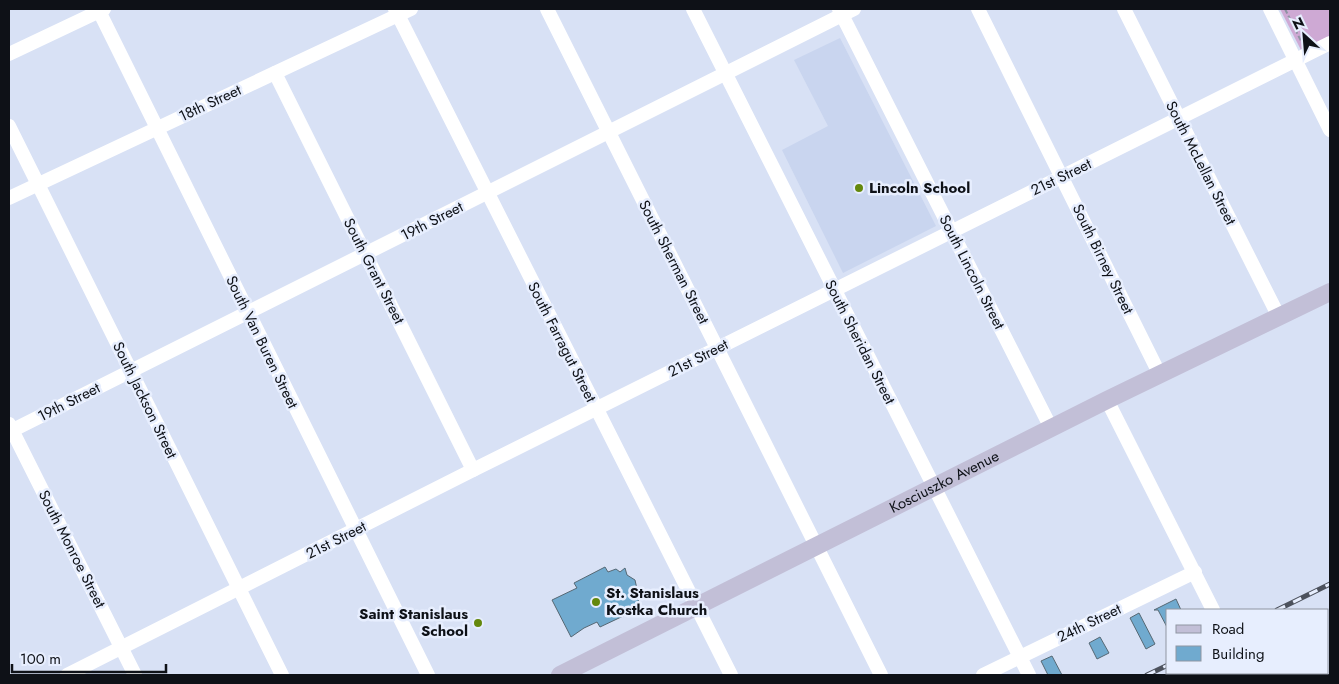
<svg xmlns="http://www.w3.org/2000/svg" width="1339" height="684" viewBox="0 0 1339 684" font-family="Jost,sans-serif">
	<rect width="100%" height="100%" fill="#d8e1f5"/>
	<path fill="#c9d5ef" d="M840 38 936 226 843 273 782 150 828 126 794 60Z"/>
	<path fill="#cea9d4" d="M1280 9H1330V36L1301 50Z"/>
	<g fill="#70aacf" stroke="#566874">
		<path d="M605 567 608 572 616 569 620 572 625 568 627 575 635 580 639 598 636 610 600 627 597 622 584 628 571 637 552 600 577 588 574 583Z"/>
		<path d="M1176 599 1181 610H1168V629L1158 610H1154Z"/>
		<path d="M1139 613 1155 644 1146 649 1130 618Z"/>
		<path d="M1100 637 1109 653 1097 659 1089 643Z"/>
		<path d="M1052 656 1062 675H1048L1041 661Z"/>
	</g>
	<g fill="none" stroke-linecap="round" stroke-linejoin="round">
		<path stroke="#8d94a3" stroke-width="2" stroke-dasharray="5 2.5" stroke-linecap="butt" d="M1285 9 1301 41"/>
		<g stroke="#fff" stroke-width="14">
			<path d="M98 9 428 675"/>
			<path d="M395 9 731 675"/>
			<path d="M547 9 881 675"/>
			<path d="M693 9 1029 675"/>
			<path d="M839 9 1051 428"/>
			<path d="M978 9 1160 375"/>
			<path d="M1124 9 1279 317"/>
			<path d="M1270 9 1330 130"/>
			<path d="M9 54 104 9"/>
			<path d="M275 73 473 470"/>
			<path d="M9 126 282 675"/>
			<path d="M9 198 411 9"/>
			<path d="M1107 400 1213 610"/>
			<path d="M9 424 135 675"/>
			<path d="M9 432 854 9"/>
			<path d="M1242 673 1243 675"/>
			<path d="M67 675 473 470 1330 43"/>
			<path d="M983 675 1195 572"/>
		</g>
		<path stroke="#c2bfd7" stroke-width="18" id="s1" d="M560 675 1107 400 1330 292"/>
		<defs>
			<g id="rail">
				<path d="M1277 610 1330 584"/>
				<path d="M1147 675 1168 665"/>
			</g>
		</defs>
		<use href="#rail" stroke="#4d525d" stroke-width="5"/>
		<use href="#rail" stroke="#e7eefe" stroke-width="3" stroke-dasharray="9" stroke-linecap="butt"/>
	</g>
	<g fill="#64880c" stroke="#e7eefe" stroke-width="2">
		<circle cx="859" cy="188" r="5"/>
		<circle cx="596" cy="602" r="5"/>
		<circle cx="478" cy="623" r="5"/>
	</g>
	<g text-anchor="middle" dominant-baseline="central" stroke-width="5" stroke-linejoin="round" paint-order="stroke">
		<g font-size="15" fill="#0e1117" stroke="#e7eefe">
			<text transform="translate(210 103) rotate(-25)">18th Street</text>
			<text transform="translate(1201 163) rotate(63)">South McLellan Street</text>
			<text transform="translate(1061 177) rotate(-26)">21st Street</text>
			<text transform="translate(432 221) rotate(-27)">19th Street</text>
			<text transform="translate(1103 259) rotate(64)">South Birney Street</text>
			<text transform="translate(674 262) rotate(63)">South Sherman Street</text>
			<text transform="translate(374 271) rotate(63)">South Grant Street</text>
			<text transform="translate(972 272) rotate(63)">South Lincoln Street</text>
			<text transform="translate(262 342) rotate(64)">South Van Buren Street</text>
			<text transform="translate(562 342) rotate(63)">South Farragut Street</text>
			<text transform="translate(860 342) rotate(63)">South Sheridan Street</text>
			<text transform="translate(698 358) rotate(-27)">21st Street</text>
			<text transform="translate(145 400) rotate(64)">South Jackson Street</text>
			<text transform="translate(69 402) rotate(-27)">19th Street</text>
			<text stroke="none"><textPath href="#s1" startOffset="430">Kosciuszko Avenue</textPath></text>
			<text transform="translate(336 540) rotate(-27)">21st Street</text>
			<text transform="translate(72 549) rotate(63)">South Monroe Street</text>
			<text transform="translate(1089 623) rotate(-26)">24th Street</text>
		</g>
		<g font-size="15" font-weight="bold" fill="#0e1117" stroke="#e7eefe" text-anchor="start">
			<text x="869" y="188">Lincoln School</text>
			<text x="606" y="593">St. Stanislaus<tspan x="606" dy="17">Kostka Church</tspan></text>
			<text x="468" y="614" text-anchor="end">Saint Stanislaus<tspan x="468" dy="17">School</tspan></text>
		</g>
	</g>
	<rect width="1339" height="684" fill="none" stroke="#0e1117" stroke-width="20"/>
	<rect x="1166" y="609" width="162" height="65" fill="#e7eefe" stroke="#9096a2"/>
	<rect x="1176" y="625" width="25" height="8" fill="#c2bfd7" stroke="#9096a2"/>
	<text x="1212" y="634" font-size="15" fill="#0e1117">Road</text>
	<rect x="1176" y="646" width="25" height="15" fill="#70aacf" stroke="#9096a2"/>
	<text x="1212" y="659" font-size="15" fill="#0e1117">Building</text>
	<g transform="translate(1304 35) rotate(334)" stroke="#e7eefe" stroke-width="4" paint-order="stroke">
	<path d="M0-4L9 19L0 12L-9 19Z" fill="#0e1117"/>
	<text y="-8" font-size="14" font-weight="bold" text-anchor="middle" fill="#0e1117">N</text>
	</g>
	<path d="M12 664v8h154v-8" fill="none" stroke="#0e1117" stroke-width="2.5"/>
	<text x="20" y="664" font-size="15" fill="#0e1117" stroke="#e7eefe" stroke-width="4" paint-order="stroke">100 m</text>
</svg>
